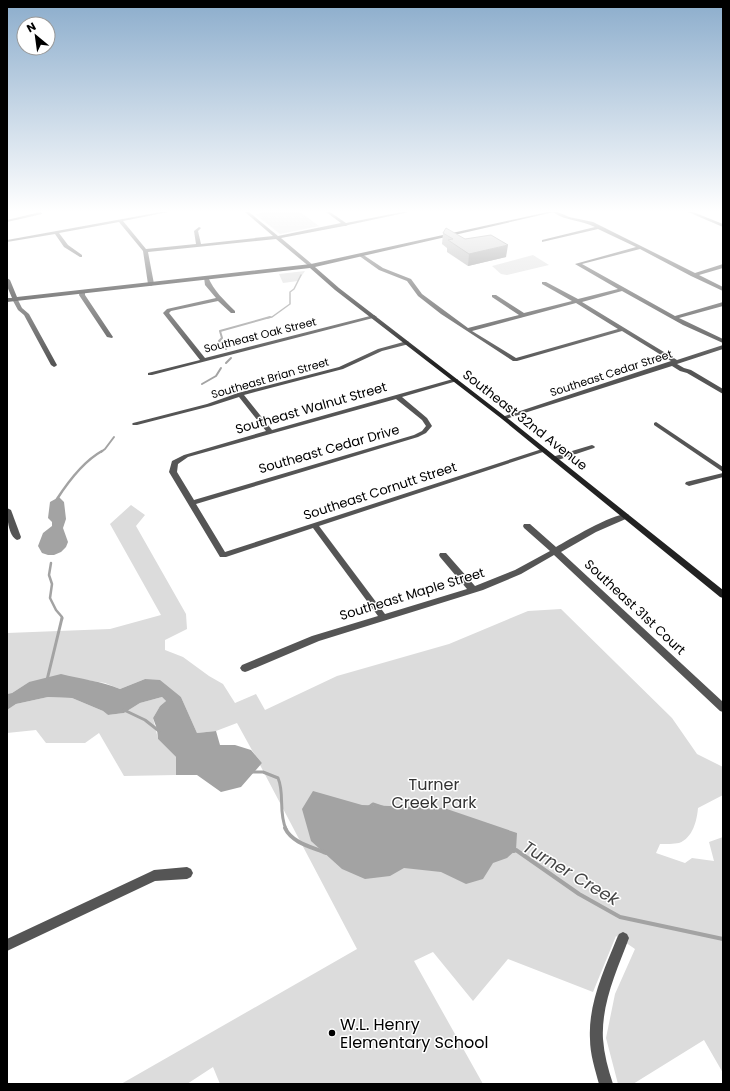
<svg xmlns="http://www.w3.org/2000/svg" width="730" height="1091" viewBox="0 0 730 1091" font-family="Poppins,sans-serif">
	<rect width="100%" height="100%" fill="#fff"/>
	<g fill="#dcdcdc">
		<path d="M266 212H300L319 226 280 234 255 214Z"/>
		<path d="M533 255 549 265 507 275 501 274 492 266Z"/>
		<path d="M305 271 298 281 283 283 279 274Z"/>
		<path d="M131 505 145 515 136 526 186 614 187 629 165 640V650L183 657 209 676 223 684 235 703 256 694 265 710 337 676 449 644 528 611 561 609 672 718 697 754 723 767V795L698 808C697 820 693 838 679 843 674 844 666 844 660 844L656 853 685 863 692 858 714 861 709 842 723 837V1073L704 1040 633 1084H618L606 1038 615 994 635 949 616 936 593 992 508 959 473 1001 433 952 414 961 483 1084H220L213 1067 187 1084H121L357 949 260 765 262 763 253 752 237 723 216 731 197 733 181 697 145 679 120 689 105 683 86 680 29 682 12 693 7 694V633L110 629 161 615 110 524Z"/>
		<path d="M48 697 72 698 103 711 108 715 124 713 140 703 162 697 166 701 160 706 153 718 158 739 176 757V775L124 776 99 733 85 743H46L36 730 7 733V710L16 704Z"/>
	</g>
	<g fill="#a3a3a3">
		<path d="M59 497 64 502 66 519 63 528 68 542 66 547 61 552 54 555H48L42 553 38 546 43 533 52 526V522L48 518 50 502Z"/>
		<path d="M61 674C80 679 101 681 120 689L145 679 160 680 181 697 197 733 216 731 220 745H235L251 750 262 763 241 787 221 792 197 775H176V757L158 739 157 729 153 718 160 706 166 701 162 697 140 703 124 713 108 715 103 711 72 698 48 697 16 704 7 710V694L12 693 29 682Z"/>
		<path d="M313 791 362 805 444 808 517 833 516 850 507 858 493 863 483 879 466 884 441 872 404 868 390 876 365 879 342 869 311 841 302 809Z"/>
	</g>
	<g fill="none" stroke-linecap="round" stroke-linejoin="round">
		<path stroke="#a3a3a3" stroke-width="1.5" d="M267 318 272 317 290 304V292L294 289 301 275"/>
		<g stroke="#a3a3a3" stroke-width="2">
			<path d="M226 349 225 345 219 341 222 338 220 331 270 317"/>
			<path d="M226 363 231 358"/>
			<path d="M202 384 216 376 221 368"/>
			<path d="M101 452 105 449 114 437"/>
		</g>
		<g stroke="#a3a3a3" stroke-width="2.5">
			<path d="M57 499C68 482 84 461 102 451"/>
			<path d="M51 563 49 575 52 584 50 598 56 610 62 617V619"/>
		</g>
		<g stroke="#a3a3a3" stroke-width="3">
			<path d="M47 680 62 618"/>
			<path d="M124 710 145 720 159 731"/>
			<path d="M252 772H263L278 778C285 794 278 812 286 829"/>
			<path d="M369 807 373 804 385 808"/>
		</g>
		<g stroke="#a3a3a3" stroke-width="4">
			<path d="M285 828C292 843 312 847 326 853"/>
			<path d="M514 851 516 850 579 894 620 917 723 939"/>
		</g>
		<g fill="#555" fill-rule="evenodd">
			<path d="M40 212 42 213V214L7 222V220Z"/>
			<path d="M161 212H168L123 221 146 249 196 244 194 231 199 227 201 228 198 231 201 244 273 236 245 212H249L278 236 341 223 326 212H330L346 223 402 212H409L348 225 346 226H344L281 238 313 265V267L311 268 276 239 148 252 154 284 151 286 148 284 143 251 119 222 59 233 68 245 82 255V257H80L64 247 55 234 7 242V240Z"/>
			<path d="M553 212H558L569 217 593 222 695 273 723 264V268L699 275 723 287V291L691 276 640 249 582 264 675 316 723 302V306L679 318 723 339V343L683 325 622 291 582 302 677 360 723 345V349L677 364 684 368 691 370 723 389V394L687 373 680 371 672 366 506 419H502V417L671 361 622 331 517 361H513L441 314 418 296 407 281 379 270 358 255 362 254 383 268 411 279 422 294 468 328 519 315 492 297V295H496L524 313 572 301 542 284V282H546L578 299 618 289 575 264 636 247 598 229 542 242V240L595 227C581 220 565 221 553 212ZM576 303 618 329 516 358 472 331Z"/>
			<path d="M688 212H693L723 224V227Z"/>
			<path d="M204 277H208C214 291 224 300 235 311V313H231L218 301 171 311 169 313 205 358 374 315 377 317 152 375H148V373L200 360 163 313 167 309 216 298 205 285Z"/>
			<path d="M80 291 85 292V295L113 337 112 338 107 337 79 295Z"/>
			<path d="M13 298H17L22 308 29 314 57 365 56 366 54 367 51 365 24 315 18 310 12 299Z"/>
			<path d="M407 341 409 342V344L382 351 343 369 244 395 272 430 453 379H457L458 380 457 381 402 397 427 418 432 426 426 433 418 437 196 504 225 552 542 449H546L547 450 546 451 319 526 385 614 467 589 440 557 439 555 440 553H446L475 586 515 570 550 551 524 528 523 526 524 524H530L556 547C568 540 615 512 628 514L629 516 628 518 596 532 561 552 723 702V712L720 711 554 555 521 574 483 590 319 641 248 671 245 672 242 671 240 668 242 665 312 636 378 616 313 528 226 557H220L169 472 172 461 184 455 266 431 239 397 211 406 137 425H133L132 424 133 423 207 404 238 393 339 367 378 349ZM396 399 422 420 426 426 422 431 414 435 194 500 177 472 178 464 188 457Z"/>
			<path d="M656 422 723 467V472L654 425V423Z"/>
			<path d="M592 445 594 446 595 447 594 448 555 461 551 459 552 457Z"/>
			<path d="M723 473V477L689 486 685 484 686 482Z"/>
			<path d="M7 508 11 510 21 537 20 539 17 540C8 536 7 516 7 508Z"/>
			<path d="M187 867 191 869 193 873 191 877 187 879 155 881 7 951V939L150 872 154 870Z"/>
			<path d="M623 932 627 934 629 938C617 970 601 1004 603 1039 604 1054 608 1069 613 1084H599C595 1069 590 1054 590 1039 588 1004 604 970 617 938L619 934Z"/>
		</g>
		<path fill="#222" fill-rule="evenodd" d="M548 212H554L315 267 339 288 506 417 723 590V598L720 597 502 419 335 290 310 268 7 302V298H12L7 286V278L10 280 17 297 311 264Z"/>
	</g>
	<path fill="#a9a9a9" d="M443 233 506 257 468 266 447 252V248L442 244Z"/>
	<path fill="#898989" d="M508 245 506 257 468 266 469 254Z"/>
	<path fill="#c4c4c4" stroke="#898989" d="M446 228 465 239 491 235 508 245 469 254 448 240 453 239 443 233Z"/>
	<linearGradient id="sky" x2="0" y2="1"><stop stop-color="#8cadcc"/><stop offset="0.58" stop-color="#fff"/><stop offset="1" stop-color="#fff" stop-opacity="0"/></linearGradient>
	<rect width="730" height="364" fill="url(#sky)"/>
	<circle fill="#000" stroke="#fff" stroke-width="1.5" cx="332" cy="1033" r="4"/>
	<g text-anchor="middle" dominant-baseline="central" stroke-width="3" stroke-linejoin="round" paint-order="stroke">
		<g font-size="11" fill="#000" stroke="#fff">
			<text transform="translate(260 335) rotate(-14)">Southeast Oak Street</text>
			<text transform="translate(611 373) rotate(-18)">Southeast Cedar Street</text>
			<text transform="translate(270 378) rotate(-16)">Southeast Brian Street</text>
		</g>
		<g font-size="13" fill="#000" stroke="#fff">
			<text transform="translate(311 408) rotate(-16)">Southeast Walnut Street</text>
			<text transform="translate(525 420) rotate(38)">Southeast 32nd Avenue</text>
			<text transform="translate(329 449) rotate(-16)">Southeast Cedar Drive</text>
			<text transform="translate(380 491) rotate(-18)">Southeast Cornutt Street</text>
			<text transform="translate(412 594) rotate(-17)">Southeast Maple Street</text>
			<text transform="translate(635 607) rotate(43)">Southeast 31st Court</text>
		</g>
		<g font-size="16" fill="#333" stroke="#fff">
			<text x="434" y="784">Turner<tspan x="434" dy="18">Creek Park</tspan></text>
		</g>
		<g font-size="16" fill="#000" stroke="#fff" text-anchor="start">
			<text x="340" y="1024">W.L. Henry<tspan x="340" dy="18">Elementary School</tspan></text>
		</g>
		<g font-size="17" font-style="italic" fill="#444" stroke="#fff">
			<text transform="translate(571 873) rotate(31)">Turner Creek</text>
		</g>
	</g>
	<rect width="730" height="1091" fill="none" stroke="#000000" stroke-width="16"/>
	<g transform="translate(36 36) rotate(331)"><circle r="19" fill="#ffffff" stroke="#999999"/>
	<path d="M0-3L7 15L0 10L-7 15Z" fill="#000000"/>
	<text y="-6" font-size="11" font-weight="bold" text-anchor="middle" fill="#000000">N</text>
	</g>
</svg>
